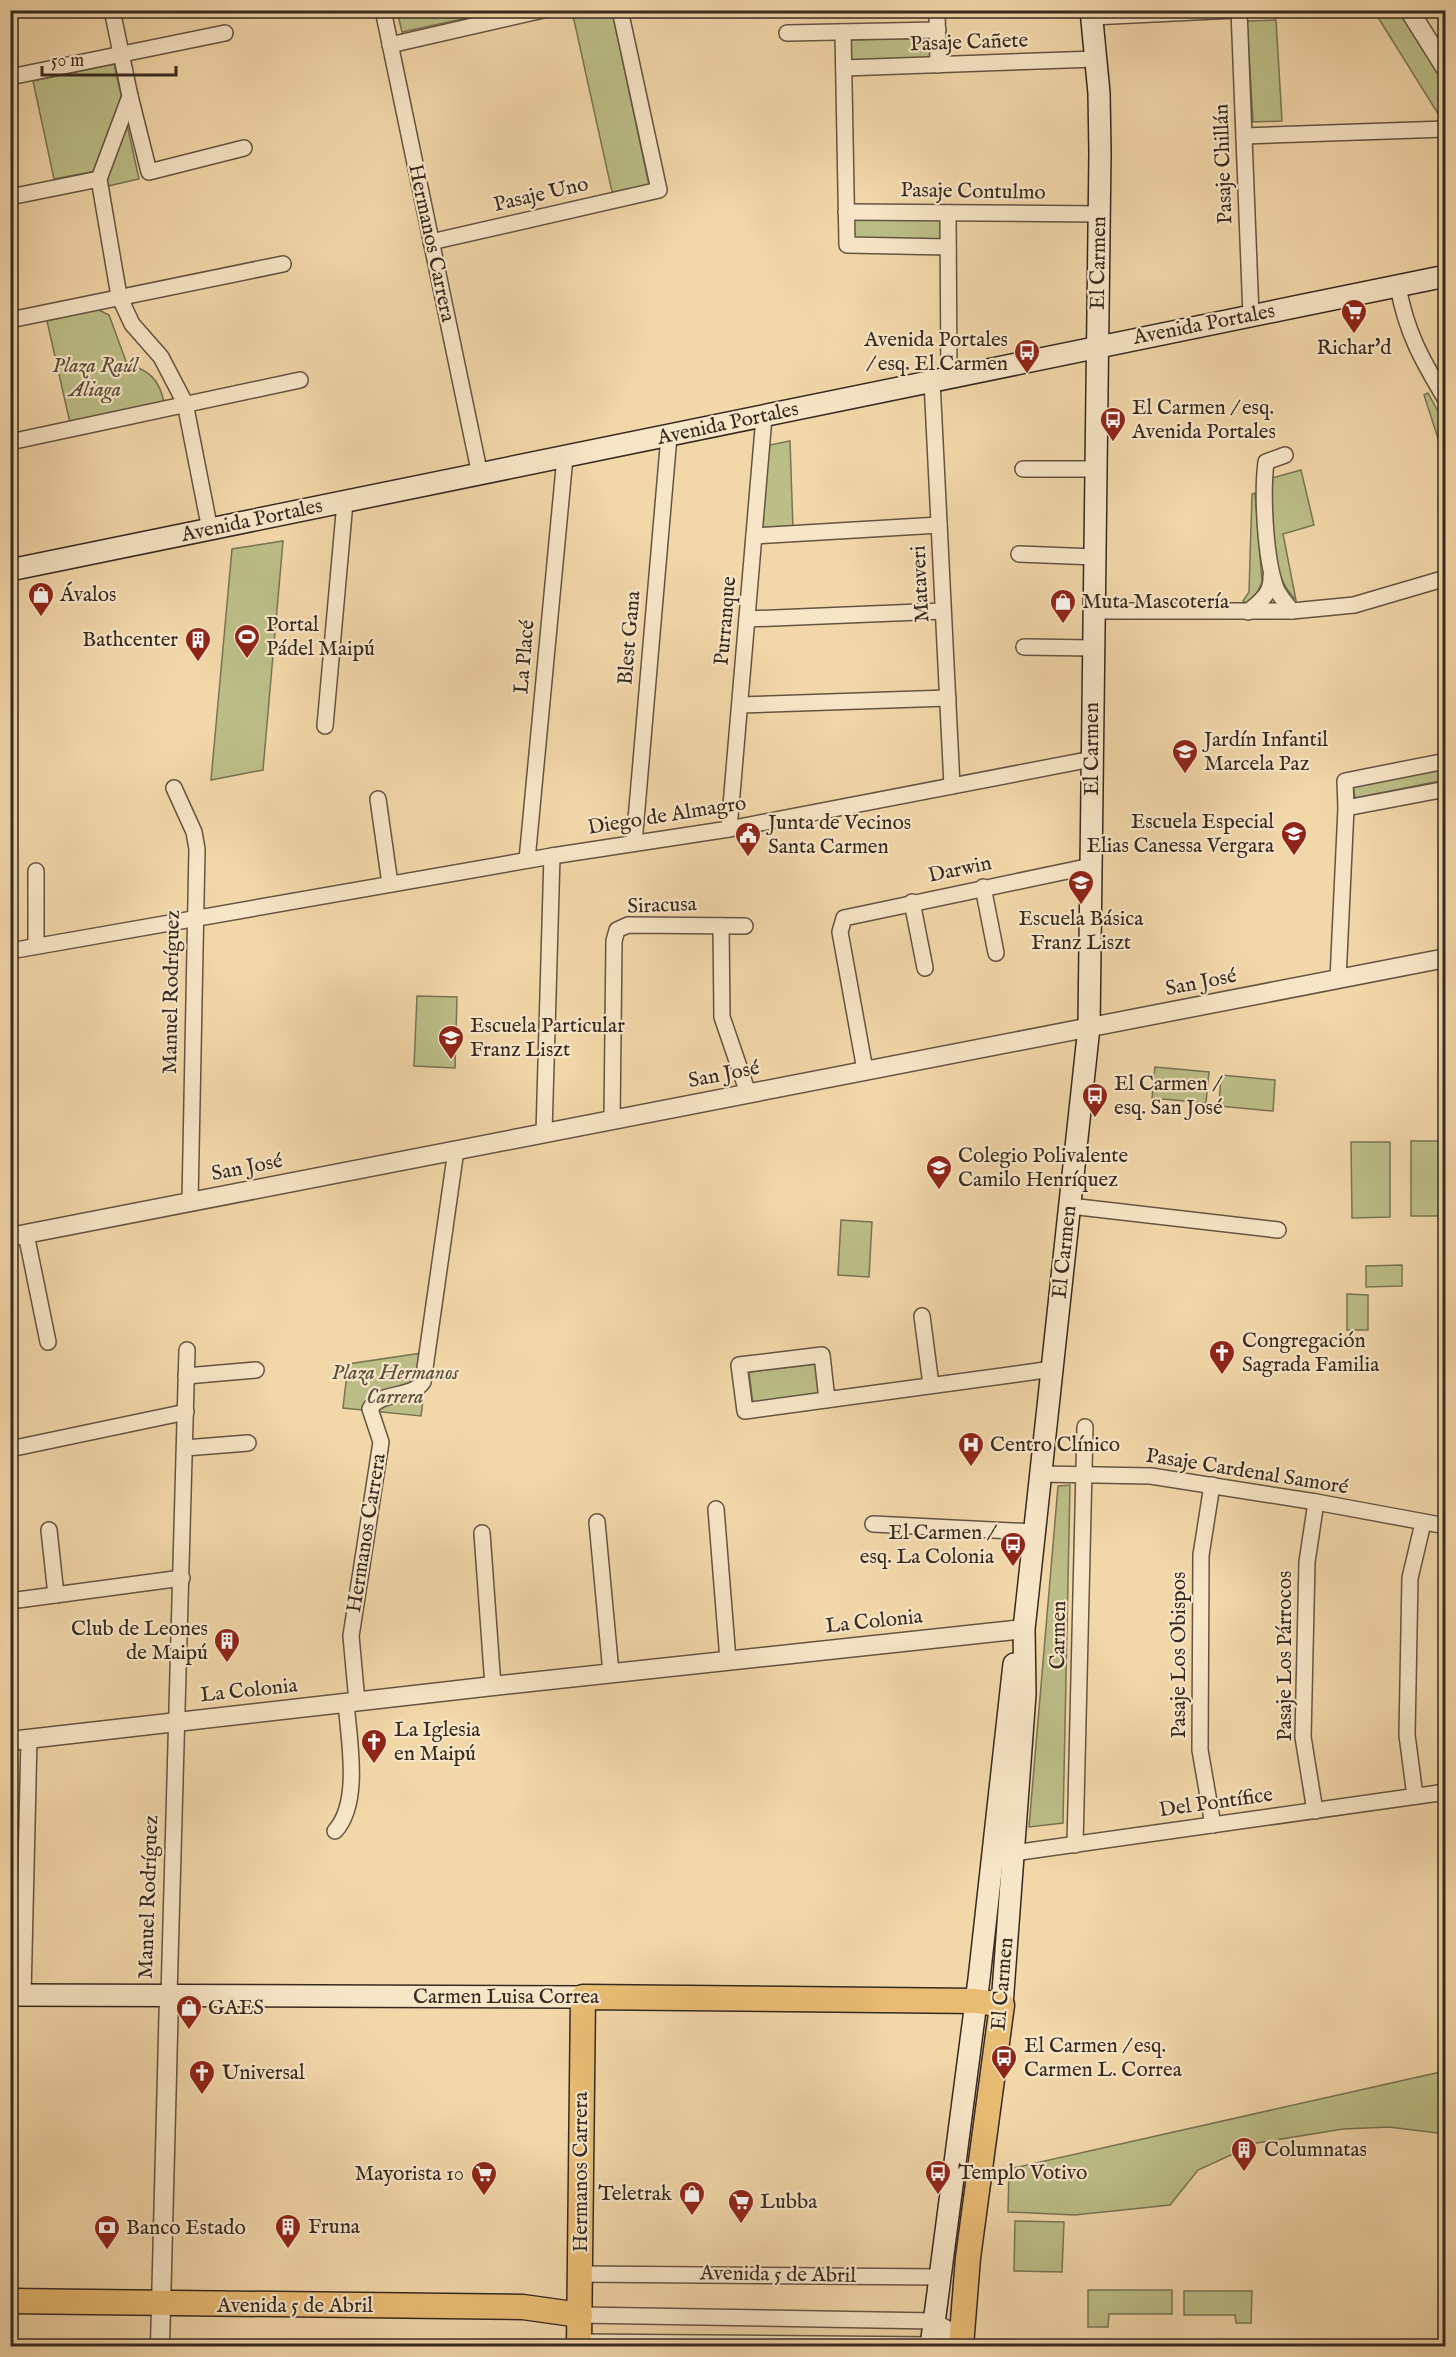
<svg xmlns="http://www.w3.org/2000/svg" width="1456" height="2357" viewBox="0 0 1456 2357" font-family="'IM FELL English',serif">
	<rect width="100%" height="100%" fill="#f2d7a9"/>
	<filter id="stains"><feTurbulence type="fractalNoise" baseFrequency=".00333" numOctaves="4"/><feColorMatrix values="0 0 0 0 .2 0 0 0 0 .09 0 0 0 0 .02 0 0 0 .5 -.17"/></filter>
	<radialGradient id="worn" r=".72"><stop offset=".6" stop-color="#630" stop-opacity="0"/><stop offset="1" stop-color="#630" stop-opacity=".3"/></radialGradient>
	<g fill="#bcbe87" stroke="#797454" stroke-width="1.5">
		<path d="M397 11H465L467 18 402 32Z"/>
		<path d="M572 11H612L649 185 612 192Z"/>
		<path d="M1374 11H1401L1445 81V125Z"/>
		<path d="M1276 20 1282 121 1253 122 1247 21Z"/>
		<path d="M933 38 934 59 849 61 848 40Z"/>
		<path d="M114 64 122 99 96 171 54 179 33 81Z"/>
		<path d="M126 120 139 179 108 186 106 176Z"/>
		<path d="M853 219 942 220V241L853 240Z"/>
		<path d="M97 309 109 315 127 364C149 370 159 379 164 402L70 423 47 321Z"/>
		<path d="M1428 393 1445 424V460L1424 395Z"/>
		<path d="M790 441 793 530 760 532 765 446Z"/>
		<path d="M1301 470 1314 525 1283 534 1296 600C1266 571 1273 517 1272 478Z"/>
		<path d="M1255 493 1262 582 1257 593 1246 603 1243 601 1249 592 1252 494Z"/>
		<path d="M283 541 263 770 211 780 232 549Z"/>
		<path d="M1445 765V780L1355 798 1353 783Z"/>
		<path d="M417 996 457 997 455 1068 414 1066Z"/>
		<path d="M1155 1067 1209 1072 1206 1103 1152 1098Z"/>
		<path d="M1221 1075 1275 1080 1273 1111 1219 1106Z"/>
		<rect x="1411" y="1141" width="34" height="75"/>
		<path d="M1351 1142H1390V1217L1352 1218Z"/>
		<path d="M841 1220 872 1222 869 1277 838 1275Z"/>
		<path d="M1402 1265V1286L1366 1287V1266Z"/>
		<path d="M1347 1294 1368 1295V1330H1347Z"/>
		<path d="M429 1352 421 1416 343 1408 348 1364Z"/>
		<path d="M816 1364 819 1394 753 1404 749 1372Z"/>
		<path d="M1070 1485 1063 1823 1029 1827 1058 1486Z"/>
		<path d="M1445 2071V2134L1389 2127 1343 2129 1257 2143 1198 2170 1170 2205 1075 2215 1008 2212 1009 2169Z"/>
		<path d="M1015 2221 1064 2222 1062 2272 1014 2271Z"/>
		<path d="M1088 2290H1172V2314H1109L1108 2327H1088Z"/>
		<path d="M1184 2291H1252L1251 2323H1236L1235 2315H1184Z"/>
	</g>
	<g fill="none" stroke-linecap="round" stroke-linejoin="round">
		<defs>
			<g id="minor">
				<path d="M112 10 130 96 99 179 119 296 132 324 161 357 185 403 210 530"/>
				<path d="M383 10 480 475"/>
				<path d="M937 10 938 65"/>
				<path d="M1239 10 1251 316"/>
				<path d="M1092 17 1235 10"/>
				<path d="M843 32 847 245 948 247"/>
				<path d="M787 33 938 30"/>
				<path d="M390 45 543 10"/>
				<path d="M844 68 1096 59"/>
				<path d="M10 77 225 33"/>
				<path d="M130 96 149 172 244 148"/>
				<path d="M1244 136 1446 129"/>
				<path d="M10 197 99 179"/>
				<path d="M846 212 1099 214"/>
				<path d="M948 213 949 377"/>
				<path d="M431 242 659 190 620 10"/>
				<path d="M1398 286C1406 332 1422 360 1446 400"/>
				<path d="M10 320 283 264"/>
				<path d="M932 381 952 786"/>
				<path d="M10 442 300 380"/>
				<path d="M1285 455 1266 462C1262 494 1265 558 1276 588 1279 596 1287 604 1292 611"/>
				<path d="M1023 469H1096"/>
				<path d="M754 536 939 525"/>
				<path d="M1019 554 1095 557"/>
				<path d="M1094 611H1292L1354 605 1446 578"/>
				<path d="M1248 612C1260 601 1272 594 1271 576"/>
				<path d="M747 619 943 611"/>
				<path d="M1024 647 1093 648"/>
				<path d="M740 705 948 698"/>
				<path d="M325 726 345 502"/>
				<path d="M174 788 194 832 197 849 190 1202"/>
				<path d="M378 799 390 884"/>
				<path d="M1346 808 1446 789"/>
				<path d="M729 829 764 417"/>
				<path d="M634 843 669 436"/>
				<path d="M527 860 565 457"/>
				<path d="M36 871V946"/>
				<path d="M983 887 996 953"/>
				<path d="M912 902 925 968"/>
				<path d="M721 926 722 1017 748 1093"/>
				<path d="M10 951 552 856 729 829 1092 759"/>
				<path d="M1338 979 1346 808 1345 781 1446 761"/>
				<path d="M865 1070 840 932 844 918 1091 866"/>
				<path d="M612 1121 614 941 617 930 628 925 745 926"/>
				<path d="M544 1133 552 856"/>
				<path d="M1070 1206 1278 1230"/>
				<path d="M26 1234 48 1342"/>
				<path d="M922 1316 931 1385"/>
				<path d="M186 1376 256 1370"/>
				<path d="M827 1400 822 1355 739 1365 745 1411 1017 1374 1052 1369"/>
				<path d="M185 1448 248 1443"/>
				<path d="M10 1449 186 1412"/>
				<path d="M1041 1474 1151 1476 1316 1502 1446 1526"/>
				<path d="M1212 1485 1201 1555 1200 1750 1213 1825"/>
				<path d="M716 1509 728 1660"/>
				<path d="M597 1522 611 1673"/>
				<path d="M873 1524 1035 1532"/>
				<path d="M49 1530 56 1595"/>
				<path d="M482 1533 493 1686"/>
				<path d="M10 1601 182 1578"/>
				<path d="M357 1702 351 1636 381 1442 370 1409C379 1391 411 1399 423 1382L456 1150"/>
				<path d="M1415 1796 1407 1735 1410 1578 1423 1523"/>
				<path d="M1315 1811 1303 1737 1307 1562 1316 1502"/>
				<path d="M335 1831C361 1803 349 1740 346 1703"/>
				<path d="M1075 1845 1085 1427"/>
				<path d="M1006 1854 1446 1792"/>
				<path d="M23 1995 29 1739"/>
				<path d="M169 1996 187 1350"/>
				<path d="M580 2274 939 2277"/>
				<path d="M579 2342 932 2345 962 2337 934 2321 580 2315"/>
			</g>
			<g id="tertiary">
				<path d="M1409 10 1446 69"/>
				<path d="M10 1237 1446 958"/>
				<path d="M10 1741 493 1686 1024 1629"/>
				<path d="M160 2346 169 1996"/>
			</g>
			<g id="secondary">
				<path d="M10 570 1446 276"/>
				<path d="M10 1995 583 1997"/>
				<path d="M1002 2005 1025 1694 1024 1629 1089 1027 1100 153 1099 93 1091 10"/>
				<path d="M931 2346 979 1979 1014 1664"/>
			</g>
			<g id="primary">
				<path d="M10 2301 523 2307 580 2315"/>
				<path d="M579 2346 583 1997 976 2001 1002 2005 968 2258 961 2346"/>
			</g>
		</defs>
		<use href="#minor" stroke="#655442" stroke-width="18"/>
		<use href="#tertiary" stroke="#655442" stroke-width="21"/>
		<use href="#secondary" stroke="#362920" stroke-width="24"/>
		<use href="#primary" stroke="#362920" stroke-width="27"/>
		<use href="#minor" stroke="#f7e5c7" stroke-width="15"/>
		<use href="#tertiary" stroke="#f7e5c7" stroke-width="18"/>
		<use href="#secondary" stroke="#f7e5c7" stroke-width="21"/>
		<use href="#primary" stroke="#e9bc74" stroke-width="24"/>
	</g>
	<defs>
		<symbol id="supermarket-pin" viewBox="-11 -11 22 30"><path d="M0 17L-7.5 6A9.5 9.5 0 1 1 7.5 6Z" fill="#8f2418" stroke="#f7e5c7"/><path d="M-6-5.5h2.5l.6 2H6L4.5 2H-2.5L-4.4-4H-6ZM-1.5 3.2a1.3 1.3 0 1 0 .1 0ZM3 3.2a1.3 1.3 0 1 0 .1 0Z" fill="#fff"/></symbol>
		<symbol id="bus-pin" viewBox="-11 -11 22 30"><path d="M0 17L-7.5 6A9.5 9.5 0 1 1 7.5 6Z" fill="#8f2418" stroke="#f7e5c7"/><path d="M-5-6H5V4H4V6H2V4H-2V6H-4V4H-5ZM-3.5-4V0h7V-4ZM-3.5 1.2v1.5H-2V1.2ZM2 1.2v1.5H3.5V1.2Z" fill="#fff"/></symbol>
		<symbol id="shop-pin" viewBox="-11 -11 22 30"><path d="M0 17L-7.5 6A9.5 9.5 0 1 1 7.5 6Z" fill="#8f2418" stroke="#f7e5c7"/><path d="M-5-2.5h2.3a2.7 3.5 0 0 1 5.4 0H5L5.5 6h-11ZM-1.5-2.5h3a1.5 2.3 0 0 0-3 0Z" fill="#fff"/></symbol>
		<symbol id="stadium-pin" viewBox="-11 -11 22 30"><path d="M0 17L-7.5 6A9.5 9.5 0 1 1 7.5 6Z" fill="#8f2418" stroke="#f7e5c7"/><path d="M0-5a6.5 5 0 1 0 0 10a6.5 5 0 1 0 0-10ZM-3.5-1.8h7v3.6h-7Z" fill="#fff"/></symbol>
		<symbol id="building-pin" viewBox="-11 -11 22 30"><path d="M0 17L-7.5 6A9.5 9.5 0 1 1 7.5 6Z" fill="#8f2418" stroke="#f7e5c7"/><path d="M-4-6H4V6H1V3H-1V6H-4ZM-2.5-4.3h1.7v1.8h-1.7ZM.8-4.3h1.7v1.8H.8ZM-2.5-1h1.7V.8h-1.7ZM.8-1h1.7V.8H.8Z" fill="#fff"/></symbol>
		<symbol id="school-pin" viewBox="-11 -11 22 30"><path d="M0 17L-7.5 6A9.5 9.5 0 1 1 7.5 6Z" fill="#8f2418" stroke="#f7e5c7"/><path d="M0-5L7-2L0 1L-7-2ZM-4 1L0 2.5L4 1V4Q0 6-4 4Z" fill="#fff"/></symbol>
		<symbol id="civic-pin" viewBox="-11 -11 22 30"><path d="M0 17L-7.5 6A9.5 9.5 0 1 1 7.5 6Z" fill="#8f2418" stroke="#f7e5c7"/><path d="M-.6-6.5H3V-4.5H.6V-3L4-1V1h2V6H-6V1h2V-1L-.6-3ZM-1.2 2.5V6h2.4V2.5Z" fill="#fff"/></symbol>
		<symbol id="church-pin" viewBox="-11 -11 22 30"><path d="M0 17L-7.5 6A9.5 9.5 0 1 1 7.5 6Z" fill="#8f2418" stroke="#f7e5c7"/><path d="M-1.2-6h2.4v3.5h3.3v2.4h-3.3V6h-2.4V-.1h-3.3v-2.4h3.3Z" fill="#fff"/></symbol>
		<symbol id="hospital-pin" viewBox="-11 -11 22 30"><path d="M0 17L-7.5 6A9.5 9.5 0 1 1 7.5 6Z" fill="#8f2418" stroke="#f7e5c7"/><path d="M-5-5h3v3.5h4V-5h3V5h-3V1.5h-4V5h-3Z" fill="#fff"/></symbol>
		<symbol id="bank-pin" viewBox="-11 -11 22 30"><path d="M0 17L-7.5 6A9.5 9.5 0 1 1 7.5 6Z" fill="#8f2418" stroke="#f7e5c7"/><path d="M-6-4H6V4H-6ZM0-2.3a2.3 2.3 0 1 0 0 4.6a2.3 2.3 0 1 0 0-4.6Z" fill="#fff"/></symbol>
	</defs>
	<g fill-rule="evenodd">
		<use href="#supermarket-pin" x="1339" y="297" width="30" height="40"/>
		<use href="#bus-pin" x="1012" y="337" width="30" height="40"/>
		<use href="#bus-pin" x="1098" y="405" width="30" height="40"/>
		<use href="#shop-pin" x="26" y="580" width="30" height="40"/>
		<use href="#shop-pin" x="1048" y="587" width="30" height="40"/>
		<use href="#stadium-pin" x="232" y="622" width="30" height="40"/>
		<use href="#building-pin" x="183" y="625" width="30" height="40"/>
		<use href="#school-pin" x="1170" y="737" width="30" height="40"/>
		<use href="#school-pin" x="1279" y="819" width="30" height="40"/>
		<use href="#civic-pin" x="733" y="820" width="30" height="40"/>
		<use href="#school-pin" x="1066" y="868" width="30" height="40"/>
		<use href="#school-pin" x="436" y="1023" width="30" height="40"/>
		<use href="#bus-pin" x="1080" y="1081" width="30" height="40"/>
		<use href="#school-pin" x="924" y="1153" width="30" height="40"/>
		<use href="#church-pin" x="1207" y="1338" width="30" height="40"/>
		<use href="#hospital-pin" x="956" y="1430" width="30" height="40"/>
		<use href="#bus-pin" x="998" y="1530" width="30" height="40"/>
		<use href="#building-pin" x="212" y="1626" width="30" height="40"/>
		<use href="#church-pin" x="359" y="1727" width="30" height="40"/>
		<use href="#shop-pin" x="174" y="1993" width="30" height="40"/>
		<use href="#bus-pin" x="989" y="2043" width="30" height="40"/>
		<use href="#church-pin" x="187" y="2058" width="30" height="40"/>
		<use href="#building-pin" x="1229" y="2135" width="30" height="40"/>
		<use href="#bus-pin" x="923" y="2158" width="30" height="40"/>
		<use href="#supermarket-pin" x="469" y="2159" width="30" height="40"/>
		<use href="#shop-pin" x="677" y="2179" width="30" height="40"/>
		<use href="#supermarket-pin" x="726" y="2187" width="30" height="40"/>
		<use href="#building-pin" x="273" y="2212" width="30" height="40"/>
		<use href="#bank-pin" x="92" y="2213" width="30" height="40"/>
	</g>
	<g text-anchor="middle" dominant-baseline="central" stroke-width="4.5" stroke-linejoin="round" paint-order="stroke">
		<g font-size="21" fill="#362920" stroke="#f7e5c7">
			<text transform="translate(969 43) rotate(-2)">Pasaje Cañete</text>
			<text transform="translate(1224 164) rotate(-92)">Pasaje Chillán</text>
			<text transform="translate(973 192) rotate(1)">Pasaje Contulmo</text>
			<text transform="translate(541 195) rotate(-13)">Pasaje Uno</text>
			<text transform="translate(431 243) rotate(78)">Hermanos Carrera</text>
			<text transform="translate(1099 263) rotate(-89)">El Carmen</text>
			<text transform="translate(1204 325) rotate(-11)">Avenida Portales</text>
			<text transform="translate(728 424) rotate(-12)">Avenida Portales</text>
			<text transform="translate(252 521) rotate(-12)">Avenida Portales</text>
			<text transform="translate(921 584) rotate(-93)">Mataveri</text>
			<text transform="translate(726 621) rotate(-85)">Purranque</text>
			<text transform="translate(630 638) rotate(-85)">Blest Gana</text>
			<text transform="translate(525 657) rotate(-85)">La Placé</text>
			<text transform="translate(1092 749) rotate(-90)">El Carmen</text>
			<text transform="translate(667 816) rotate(-9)">Diego de Almagro</text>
			<text transform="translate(960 870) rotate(-12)">Darwin</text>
			<text transform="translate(662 906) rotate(-2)">Siracusa</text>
			<text transform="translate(1201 983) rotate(-11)">San José</text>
			<text transform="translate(172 992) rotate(-89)">Manuel Rodríguez</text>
			<text transform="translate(724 1075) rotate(-11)">San José</text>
			<text transform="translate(247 1168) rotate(-11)">San José</text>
			<text transform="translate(1065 1252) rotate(-84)">El Carmen</text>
			<text transform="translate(1247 1472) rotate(9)">Pasaje Cardenal Samoré</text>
			<text transform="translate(367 1533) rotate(-81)">Hermanos Carrera</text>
			<text transform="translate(874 1622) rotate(-6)">La Colonia</text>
			<text transform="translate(1059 1635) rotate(-89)">Carmen</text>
			<text transform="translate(1179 1655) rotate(-90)">Pasaje Los Obispos</text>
			<text transform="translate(1285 1656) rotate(-90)">Pasaje Los Párrocos</text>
			<text transform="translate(249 1691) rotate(-6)">La Colonia</text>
			<text transform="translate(1216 1803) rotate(-8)">Del Pontífice</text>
			<text transform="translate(149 1897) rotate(-88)">Manuel Rodríguez</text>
			<text transform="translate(1003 1984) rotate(-85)">El Carmen</text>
			<text x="506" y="1997">Carmen Luisa Correa</text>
			<text transform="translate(581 2172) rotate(-90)">Hermanos Carrera</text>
			<text transform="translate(778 2275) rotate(1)">Avenida 5 de Abril</text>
			<text x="295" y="2306">Avenida 5 de Abril</text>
		</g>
		<g font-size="21" fill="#362920" stroke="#f7e5c7" text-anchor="start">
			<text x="1008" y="340" text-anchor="end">Avenida Portales<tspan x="1008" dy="24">/ esq. El Carmen</tspan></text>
			<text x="1354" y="348" text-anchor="middle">Richar'd</text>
			<text x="1132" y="408">El Carmen / esq.<tspan x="1132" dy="24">Avenida Portales</tspan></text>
			<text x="60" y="595">Ávalos</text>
			<text x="1082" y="602">Muta Mascotería</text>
			<text x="266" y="625">Portal<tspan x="266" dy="24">Pádel Maipú</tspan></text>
			<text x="178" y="640" text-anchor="end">Bathcenter</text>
			<text x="1204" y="740">Jardín Infantil<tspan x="1204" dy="24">Marcela Paz</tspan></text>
			<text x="1274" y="822" text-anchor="end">Escuela Especial<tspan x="1274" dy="24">Elias Canessa Vergara</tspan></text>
			<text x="768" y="823">Junta de Vecinos<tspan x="768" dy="24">Santa Carmen</tspan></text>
			<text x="1081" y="919" text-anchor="middle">Escuela Básica<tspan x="1081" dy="24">Franz Liszt</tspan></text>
			<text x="470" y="1026">Escuela Particular<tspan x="470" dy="24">Franz Liszt</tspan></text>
			<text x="1114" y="1084">El Carmen /<tspan x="1114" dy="24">esq. San José</tspan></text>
			<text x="958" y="1156">Colegio Polivalente<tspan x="958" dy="24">Camilo Henríquez</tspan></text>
			<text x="1242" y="1341">Congregación<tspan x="1242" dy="24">Sagrada Familia</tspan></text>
			<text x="990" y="1445">Centro Clínico</text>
			<text x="994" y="1533" text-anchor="end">El Carmen /<tspan x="994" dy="24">esq. La Colonia</tspan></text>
			<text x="208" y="1629" text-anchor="end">Club de Leones<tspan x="208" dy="24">de Maipú</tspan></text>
			<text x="394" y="1730">La Iglesia<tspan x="394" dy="24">en Maipú</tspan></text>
			<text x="208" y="2008">GAES</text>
			<text x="1024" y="2046">El Carmen / esq.<tspan x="1024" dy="24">Carmen L. Correa</tspan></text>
			<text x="222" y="2073">Universal</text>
			<text x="1264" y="2150">Columnatas</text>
			<text x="958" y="2173">Templo Votivo</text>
			<text x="464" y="2174" text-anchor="end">Mayorista 10</text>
			<text x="672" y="2194" text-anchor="end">Teletrak</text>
			<text x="760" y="2202">Lubba</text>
			<text x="308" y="2227">Fruna</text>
			<text x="126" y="2228">Banco Estado</text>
		</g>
		<g font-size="21" font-style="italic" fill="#584e3a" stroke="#f7e5c7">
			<text x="95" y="366">Plaza Raúl<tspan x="95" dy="24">Aliaga</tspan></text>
			<text x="395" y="1373">Plaza Hermanos<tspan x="395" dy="24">Carrera</tspan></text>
		</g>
	</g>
	<rect width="1456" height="2357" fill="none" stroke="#f2d7a9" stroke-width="36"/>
	<rect x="12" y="12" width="1432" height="2333" fill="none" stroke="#362920" stroke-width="3"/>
	<rect x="18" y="18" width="1420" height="2321" fill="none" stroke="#362920" stroke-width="1.5"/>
	<path d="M42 66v9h134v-9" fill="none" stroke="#362920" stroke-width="3"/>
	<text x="51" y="66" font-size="18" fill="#362920" stroke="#f7e5c7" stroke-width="4.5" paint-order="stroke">50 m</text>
	<rect width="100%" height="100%" filter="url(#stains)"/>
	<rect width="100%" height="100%" fill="url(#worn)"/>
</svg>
